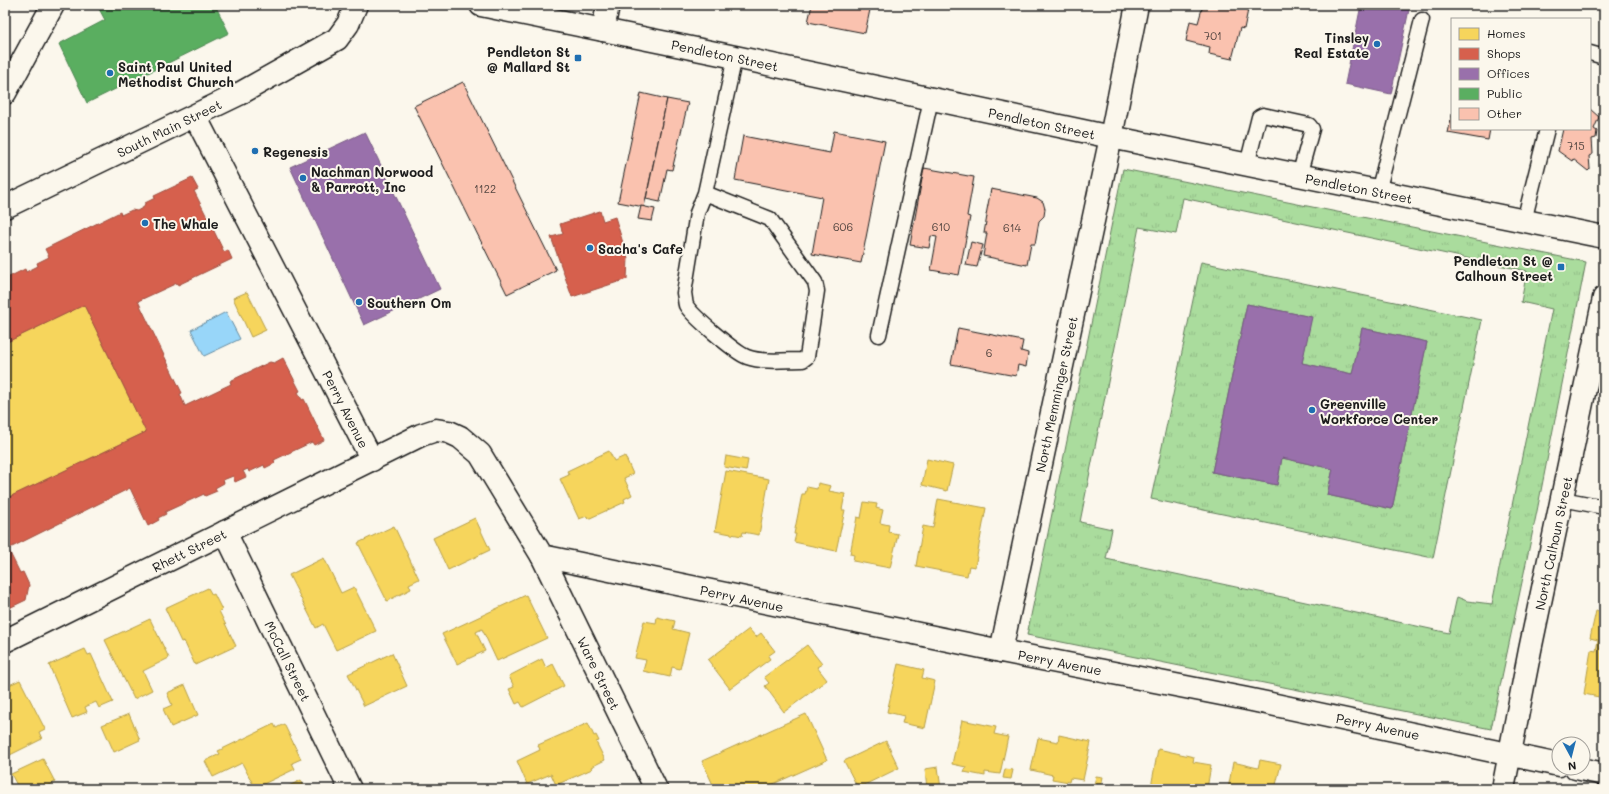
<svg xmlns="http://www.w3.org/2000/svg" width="1609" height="794" viewBox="0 0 1609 794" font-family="Mali,sans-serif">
	<defs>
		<pattern id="grass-tufts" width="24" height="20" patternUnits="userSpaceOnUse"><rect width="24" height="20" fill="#aadc9d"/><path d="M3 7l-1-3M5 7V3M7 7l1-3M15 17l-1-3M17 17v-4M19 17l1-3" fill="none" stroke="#92bc87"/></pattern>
	</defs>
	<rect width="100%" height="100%" fill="#fbf7ec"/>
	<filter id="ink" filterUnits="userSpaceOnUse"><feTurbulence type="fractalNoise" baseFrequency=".025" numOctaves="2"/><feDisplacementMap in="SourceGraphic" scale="8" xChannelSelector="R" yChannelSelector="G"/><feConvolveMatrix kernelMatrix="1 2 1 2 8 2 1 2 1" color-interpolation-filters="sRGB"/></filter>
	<g filter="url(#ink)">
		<g fill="url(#grass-tufts)" stroke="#637c5c" fill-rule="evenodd">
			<path d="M1123 169 1586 262 1537 511 1491 729 1027 635ZM1183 198 1527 271 1521 302 1552 309 1492 604 1467 601 1457 597 1449 633 1106 559 1112 529 1080 522 1139 227 1176 234Z"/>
			<path d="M1201 262 1482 320 1433 558 1151 499ZM1247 304 1311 317 1302 363 1352 374 1362 328 1427 342 1392 509 1327 495 1333 469 1282 458 1277 485 1212 472Z"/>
		</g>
		<path fill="#98d6f9" stroke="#668ca1" d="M226 312 240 339 204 356 191 330Z"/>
		<g fill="#f6d55c" stroke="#b59e49">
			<path d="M1577 5H1597L1596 9Z"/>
			<path d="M247 292 266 330 251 337 233 298Z"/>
			<path d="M84 305 146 432 5 499V343Z"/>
			<path d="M609 451 614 461 625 456 633 474 624 478 632 495 624 499 625 502 588 519 587 516 579 519 560 479 569 475 567 471Z"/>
			<path d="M726 456 748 460 746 471 724 467Z"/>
			<path d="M927 459 953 465 947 491 922 485Z"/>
			<path d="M726 471 769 479 759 535 743 532 742 536 715 531Z"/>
			<path d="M818 483 831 486 829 491 845 494 842 510H845L836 551 794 542 796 534H794L802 494H805L807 487 817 489Z"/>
			<path d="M938 499 986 508 975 567 969 566 967 576 916 566 923 526 933 528Z"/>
			<path d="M864 502 877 504 876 508 883 510 880 523 889 525 888 532 898 534 890 568 853 561 854 555 850 554 857 517 861 518Z"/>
			<path d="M475 518 490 550 448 570 433 538Z"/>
			<path d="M394 526 419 579 409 584 411 589 387 601 358 543Z"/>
			<path d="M324 558 341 593 354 587 376 631 336 650 323 624 316 628 289 575Z"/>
			<path d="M208 588 212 595 214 594 222 610 219 611 236 646 195 665 184 641 181 642 165 608Z"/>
			<path d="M526 595 547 638 497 661 482 629 476 632 485 651 457 664 442 634Z"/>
			<path d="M1596 611 1604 613V698L1584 694 1591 650 1596 651 1598 640 1590 638Z"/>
			<path d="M657 617 675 621 673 629 689 633 680 669 672 667 670 677 643 671 646 660 635 658 644 621 656 623Z"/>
			<path d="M150 619 169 658 143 671 152 690 134 699 105 640Z"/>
			<path d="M749 629 756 637 761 633 775 651 768 656 770 659 730 689 708 660Z"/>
			<path d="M807 645 822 664 817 667 827 680 784 712 765 686 769 683 764 677Z"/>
			<path d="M85 649 88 655 91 654 113 702 99 708 96 702 85 707 87 712 72 718 49 665Z"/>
			<path d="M392 653 407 686 364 706 348 674Z"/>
			<path d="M542 659 546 668 553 664 564 686 523 707 520 702 516 704 509 689 514 687 509 676Z"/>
			<path d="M898 664 924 670 922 678 935 681 925 728 902 723 904 716 887 712Z"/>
			<path d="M20 680 45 729 39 732 42 739 6 757 5 754V687Z"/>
			<path d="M185 685 198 715 171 727 163 709 172 705 167 693Z"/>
			<path d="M129 714 140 740 114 752 102 725Z"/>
			<path d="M806 714 827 760 762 789H715L702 761Z"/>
			<path d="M962 720 996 727 994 734 1008 737 1000 774 985 772V776L964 772 966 767 952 764Z"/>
			<path d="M588 723 594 736 596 735 599 741 596 742 605 760 591 767 592 769 556 785 551 774 527 784 517 761 540 750 538 745Z"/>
			<path d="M274 724 276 728 284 724 301 759 292 763 295 769 255 788 242 763 213 777 205 761 220 754 218 751Z"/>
			<path d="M1059 735 1091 742 1083 780 1070 778 1069 782 1052 779 1053 775 1031 770 1038 738 1058 742Z"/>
			<path d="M886 741 899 768 858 788 844 761Z"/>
			<path d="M1158 749 1194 757 1193 762 1211 765 1207 789H1159L1151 787Z"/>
			<path d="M43 759 55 782 42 789H19L11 774Z"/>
			<path d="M1260 760 1281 764 1275 789H1228L1233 762 1258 768Z"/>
			<path d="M938 767 941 789H927L925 769Z"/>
			<path d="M1005 769 1013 770 1011 779 1003 778Z"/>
			<path d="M1096 776 1103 777 1101 786 1094 785Z"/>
			<path d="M301 780 305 789H283Z"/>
			<path d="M614 784 616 789H604Z"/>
			<path d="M1138 784 1145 786 1144 789H1137Z"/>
		</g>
		<g fill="#d6604d" stroke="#9e4c3e">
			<path d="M192 178 198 189 194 191 208 219 205 220 209 229 212 227 224 252 228 250 232 259 178 285 177 283 138 301 182 393 180 394 185 406 231 384 230 381 270 362 274 363 283 358 300 391 298 392 302 400 304 399 324 440 314 445 312 442 274 460 275 463 265 468 264 465 249 472 248 469 243 471 246 477 235 482 233 476 223 480 224 483 215 488 217 491 205 496 204 494 165 512 166 514 158 518 159 520 148 526 130 488 8 549 20 573 23 572 29 585 26 600 5 610V499L146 432 84 305 5 343V279L25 269 26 272 38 266 37 263 49 257 45 249 120 212 121 215 132 210 137 211 144 207 145 203 155 198 154 196Z"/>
			<path d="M600 211 603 221 615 217 628 259 627 279 572 297 551 237 563 234 560 224Z"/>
		</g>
		<g fill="#9970ab" stroke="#745780">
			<path d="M1361 5H1410L1391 94 1345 84Z"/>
			<path d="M365 132 440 289 364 325 290 167Z"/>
			<path d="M1247 304 1312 317 1302 363 1352 374 1362 328 1427 342 1392 509 1327 495 1333 469 1282 458 1277 485 1212 472Z"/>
		</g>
		<path fill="#5aae61" stroke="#47824c" d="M97 5H215L229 33 87 103 59 44 105 20Z"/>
		<g fill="#fac2af" stroke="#1c1c1c">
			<path d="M812 5H871L865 33 808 22Z"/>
			<path d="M1203 5H1249L1244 29 1240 28 1232 59 1209 54 1210 47 1186 41 1190 21 1198 23Z"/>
			<path d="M463 82 556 270 507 294 414 106Z"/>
			<path d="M641 93 667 99 644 207 618 202Z"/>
			<path d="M667 99 688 103 672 170 667 169 660 202 646 199Z"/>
			<path d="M1590 109 1599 117 1594 129 1597 131 1596 138 1592 139 1593 154 1589 156 1590 169 1588 171 1573 159 1572 161 1558 151 1563 129H1590Z"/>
			<path d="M1452 114V129H1490L1488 140 1448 133Z"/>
			<path d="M834 131 885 141 861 263 812 254 822 197 735 180 743 136 830 153Z"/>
			<path d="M924 168 974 177 967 216 970 217 959 275 931 270 937 237 931 236 929 248 910 245Z"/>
			<path d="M991 189 1037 198 1043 202 1045 209 1044 216 1039 221 1035 244H1031L1027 265 983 256 987 233H984L987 216 986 215Z"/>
			<path d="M641 206 655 209 652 221 638 219Z"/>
			<path d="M971 242 983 245 977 267 966 265Z"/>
			<path d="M958 328 1023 341 1021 351 1028 353 1026 367 1018 365 1016 376 951 364Z"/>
		</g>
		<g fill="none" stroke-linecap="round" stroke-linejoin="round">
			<defs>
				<g id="service">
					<path d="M1590 53 1604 57"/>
					<path d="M1247 165 1259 117 1263 115 1309 125 1312 129 1299 176"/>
					<path d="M1378 192 1422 20"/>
					<path d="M705 193 770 219 815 282 817 291 807 357 803 360C786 360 764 363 747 357 736 353 691 315 686 305 685 302 685 297 684 293L697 213 705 193 735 57"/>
					<path d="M1524 221 1547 129"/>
					<path d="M879 335 931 99"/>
					<path d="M1562 499 1604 507"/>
				</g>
				<g id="minor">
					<path d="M603 30 608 5"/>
					<path d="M195 116 372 460"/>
					<path d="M225 532 350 789"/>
					<path d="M542 556 656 789"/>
					<path d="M5 641 421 435 436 430 449 432 460 437 480 454 542 556 1001 651 1247 699 1559 765"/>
					<path d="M1001 651 1111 137 1137 5"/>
					<path d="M1576 768 1604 774"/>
				</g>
				<path id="tertiary" d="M1503 789 1530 650 1604 298"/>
				<g id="secondary">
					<path d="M481 5 735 57 1111 137 1604 237"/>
					<path d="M5 93 53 5"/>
					<path d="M5 207 239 94 337 39 348 24 356 5"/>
				</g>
			</defs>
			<use href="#service" stroke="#1c1c1c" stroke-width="17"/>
			<use href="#minor" stroke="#1c1c1c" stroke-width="25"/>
			<use href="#tertiary" stroke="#1c1c1c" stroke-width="25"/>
			<use href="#secondary" stroke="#1c1c1c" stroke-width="25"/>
			<use href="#service" stroke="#fbf7ec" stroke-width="14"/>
			<use href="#minor" stroke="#fbf7ec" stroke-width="22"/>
			<use href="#tertiary" stroke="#fbf7ec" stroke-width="22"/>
			<use href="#secondary" stroke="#fbf7ec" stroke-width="22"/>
		</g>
	</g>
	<g fill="#1f6fb2" stroke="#fbf7ec" stroke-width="1.5">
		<circle cx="1377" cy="44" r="4"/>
		<rect x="574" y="54" width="8" height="8" rx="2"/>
		<circle cx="110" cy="73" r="4"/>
		<circle cx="255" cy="151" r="4"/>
		<circle cx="303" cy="178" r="4"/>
		<circle cx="145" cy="223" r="4"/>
		<circle cx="590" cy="248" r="4"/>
		<rect x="1557" y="263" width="8" height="8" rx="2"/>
		<circle cx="359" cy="302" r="4"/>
		<circle cx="1312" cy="410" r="4"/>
	</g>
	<g text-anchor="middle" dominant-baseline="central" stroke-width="4" stroke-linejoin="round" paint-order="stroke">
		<g font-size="11" fill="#544641">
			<text x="1213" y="35">701</text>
			<text x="1576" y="145">715</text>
			<text x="485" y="188">1122</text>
			<text x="843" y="226">606</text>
			<text x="941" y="226">610</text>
			<text x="1012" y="227">614</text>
			<text x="989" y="352">6</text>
		</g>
		<g font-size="13" font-weight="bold" fill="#1c1c1c" stroke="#fbf7ec" text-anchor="start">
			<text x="1369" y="37" text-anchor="end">Tinsley<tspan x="1369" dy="15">Real Estate</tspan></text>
			<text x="570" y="51" text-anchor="end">Pendleton St<tspan x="570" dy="15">@ Mallard St</tspan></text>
			<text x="118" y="66">Saint Paul United<tspan x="118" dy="15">Methodist Church</tspan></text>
			<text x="263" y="151">Regenesis</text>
			<text x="311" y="171">Nachman Norwood<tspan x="311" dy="15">&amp; Parrott, Inc</tspan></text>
			<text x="153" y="223">The Whale</text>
			<text x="598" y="248">Sacha's Cafe</text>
			<text x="1553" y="260" text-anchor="end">Pendleton St @<tspan x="1553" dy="15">Calhoun Street</tspan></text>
			<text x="367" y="302">Southern Om</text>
			<text x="1320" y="403">Greenville<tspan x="1320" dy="15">Workforce Center</tspan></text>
		</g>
		<g font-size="13" fill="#1c1c1c" stroke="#fbf7ec">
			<text transform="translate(725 55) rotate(12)">Pendleton Street</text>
			<text transform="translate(1042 123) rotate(12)">Pendleton Street</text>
			<text transform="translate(169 128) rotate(-26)">South Main Street</text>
			<text transform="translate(1359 188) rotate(11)">Pendleton Street</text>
			<text transform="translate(1056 394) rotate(-78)">North Memminger Street</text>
			<text transform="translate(346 409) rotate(63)">Perry Avenue</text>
			<text transform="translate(1553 543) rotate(-78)">North Calhoun Street</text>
			<text transform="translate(189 550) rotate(-26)">Rhett Street</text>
			<text transform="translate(742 598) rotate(12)">Perry Avenue</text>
			<text transform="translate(288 661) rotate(64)">McCall Street</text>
			<text transform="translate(1060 662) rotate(11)">Perry Avenue</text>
			<text transform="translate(599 673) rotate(64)">Ware Street</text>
			<text transform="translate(1378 726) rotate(12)">Perry Avenue</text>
		</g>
	</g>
	<rect width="1609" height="794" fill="none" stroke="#fbf7ec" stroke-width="20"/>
	<rect x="10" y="10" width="1589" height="774" fill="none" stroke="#1c1c1c" stroke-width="1.5" filter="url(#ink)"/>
	<rect x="1451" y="18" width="140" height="112" fill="#fbf7ec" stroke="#a29f99"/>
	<rect x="1459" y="28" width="20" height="12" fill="#f6d55c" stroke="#a29f99"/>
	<text x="1487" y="38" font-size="12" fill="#1c1c1c">Homes</text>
	<rect x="1459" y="48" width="20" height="12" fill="#d6604d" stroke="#a29f99"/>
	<text x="1487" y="58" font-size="12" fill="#1c1c1c">Shops</text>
	<rect x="1459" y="68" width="20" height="12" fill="#9970ab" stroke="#a29f99"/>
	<text x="1487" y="78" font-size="12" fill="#1c1c1c">Offices</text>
	<rect x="1459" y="88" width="20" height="12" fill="#5aae61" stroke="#a29f99"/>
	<text x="1487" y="98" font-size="12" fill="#1c1c1c">Public</text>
	<rect x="1459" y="108" width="20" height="12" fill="#fac2af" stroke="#a29f99"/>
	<text x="1487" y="118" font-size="12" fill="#1c1c1c">Other</text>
	<g transform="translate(1571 756) rotate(173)"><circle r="19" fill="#fbf7ec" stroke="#a29f99"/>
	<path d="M0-3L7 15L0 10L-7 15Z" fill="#1f6fb2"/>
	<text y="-6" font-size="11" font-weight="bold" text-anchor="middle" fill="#1c1c1c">N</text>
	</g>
</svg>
